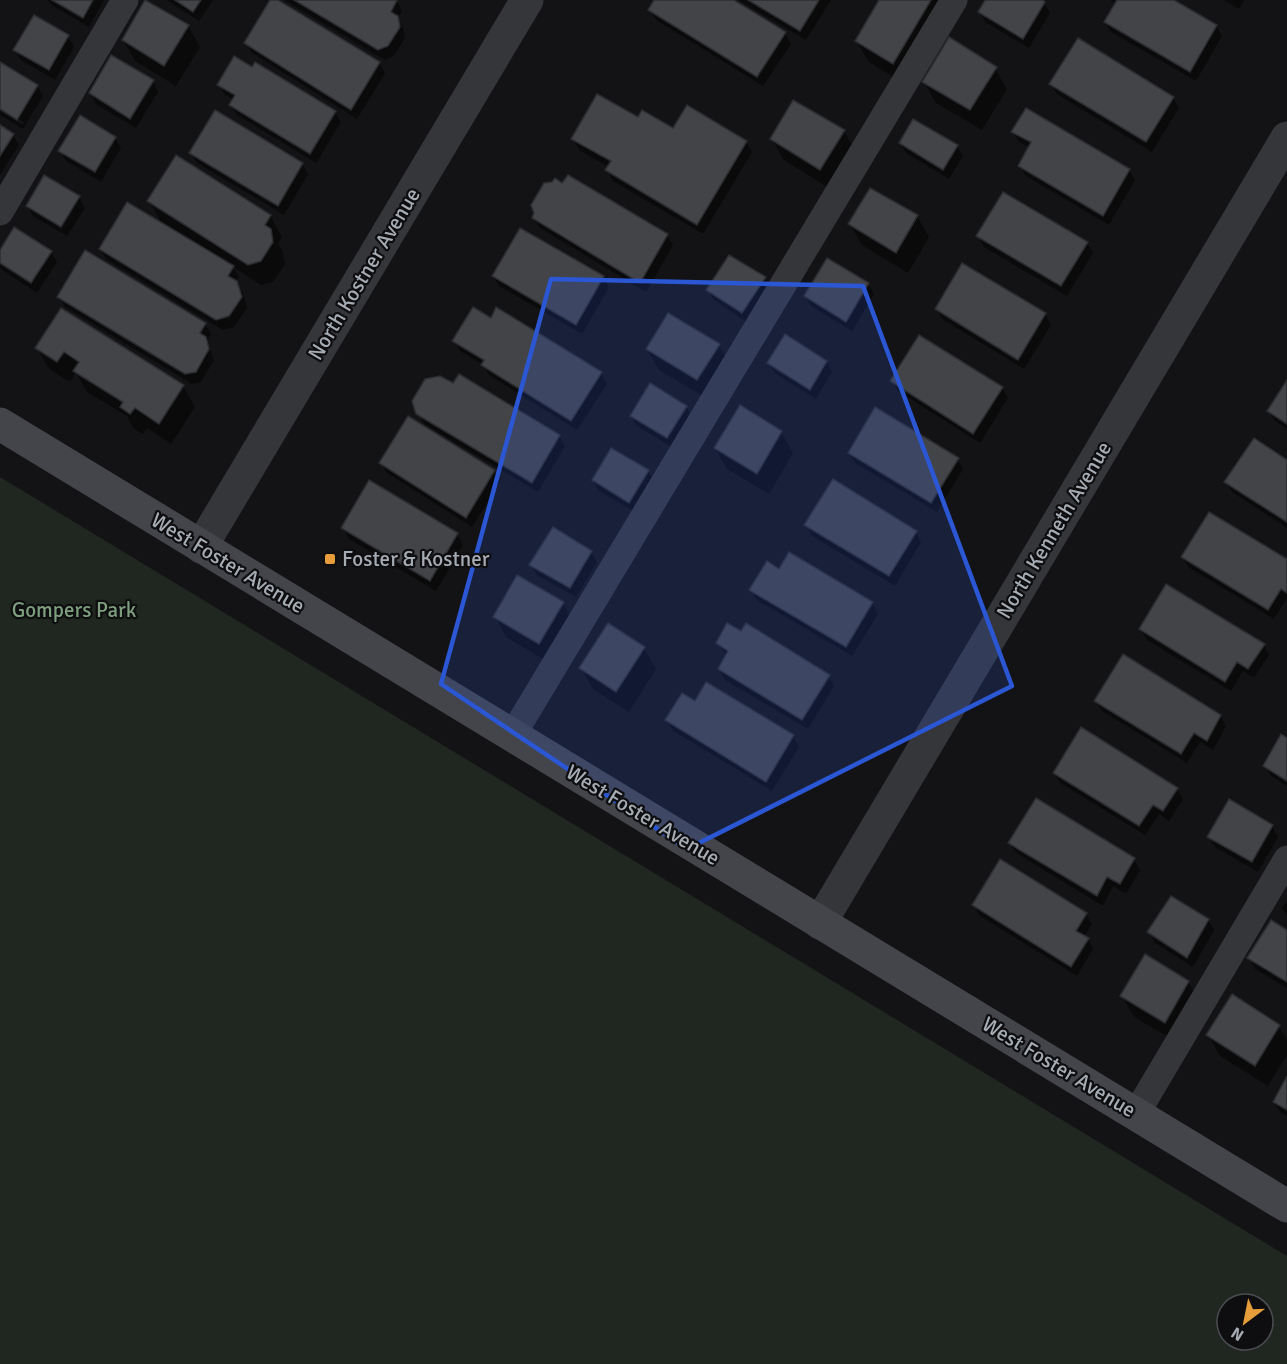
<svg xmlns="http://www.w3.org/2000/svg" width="1287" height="1364" viewBox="0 0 1287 1364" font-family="Signika,sans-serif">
	<rect width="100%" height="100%" fill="#131315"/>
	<path fill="#202720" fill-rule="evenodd" d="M0 477 1287 1256V1364H0ZM1227 1304H1263V1340H1227Z"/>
	<g fill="#0007">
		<path d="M48 0H104L89 27 51 5Z"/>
		<path d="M166 0H213L199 21Z"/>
		<path d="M272 0H275L379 63 385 73 357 119 252 53 246 43Z"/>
		<path d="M284 0H396L402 11 398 19 403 28 405 38 394 56 385 60Z"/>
		<path d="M656 0H732L785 33 791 44 763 86 656 20 650 10Z"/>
		<path d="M738 0H831L806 40Z"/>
		<path d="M881 0H938L947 15 905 84 869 62 856 41Z"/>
		<path d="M987 0H1040L1044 3 1050 13 1029 48 985 22 980 12Z"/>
		<path d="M1111 0H1171L1216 26 1222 36 1196 81 1111 32 1105 22 1116 5Z"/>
		<path d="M1224 0H1244L1239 9Z"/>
		<path d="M188 26 200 47 176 86 135 61 123 40Z"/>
		<path d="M68 37 74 47 55 80 21 60 15 50Z"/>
		<path d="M256 64 335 112 341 122 316 163 237 115 231 105 234 100 225 95 219 85 253 69Z"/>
		<path d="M0 66 37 86 43 96 23 129 0 115V111L23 125 24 122 0 108Z"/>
		<path d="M995 68 1007 89 982 130 936 103 924 82Z"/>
		<path d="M153 81 158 92 136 128 96 104 90 93Z"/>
		<path d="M1051 84 1173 98 1179 108 1152 152 1057 94Z"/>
		<path d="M638 119 673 130 746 142 752 152 703 234 613 181 607 170 609 167 579 150 573 139Z"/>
		<path d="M0 127 13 135 19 145 0 175Z"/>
		<path d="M844 131 856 152 832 190 784 160 772 139Z"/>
		<path d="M1013 132 1129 170 1135 180 1109 225 1026 176 1020 166 1030 148 1019 142Z"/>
		<path d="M115 138 121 148 101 182 66 161 60 151Z"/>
		<path d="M900 143 957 146 963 156 949 179 906 153Z"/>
		<path d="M191 153 302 164 308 174 284 215 197 163Z"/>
		<path d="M79 197 85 208 67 236 33 216 27 206Z"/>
		<path d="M149 201 270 216 282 237 278 243 283 252 285 264 273 282 261 285 233 267 239 277 236 282 243 293 247 308 234 327 223 330 106 259 100 249 163 225Z"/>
		<path d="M917 216 929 237 908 273 862 245 850 224Z"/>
		<path d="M534 218 667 235 673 245 646 292 540 228Z"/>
		<path d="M978 236 1087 243 1093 253 1067 296 984 247Z"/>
		<path d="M51 252 57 262 37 293 2 270 0 267V253Z"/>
		<path d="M493 276 603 277 609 287 582 334 499 286Z"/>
		<path d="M764 278 770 288 748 323 714 300 708 290Z"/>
		<path d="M868 284 874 294 852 331 811 306 805 296Z"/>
		<path d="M59 297 205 324 211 334 207 341 214 360 201 382 192 384 65 307Z"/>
		<path d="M497 309 601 373 607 384 577 430 489 375 483 365 460 351 454 341 492 320Z"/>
		<path d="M937 309 1045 314 1051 325 1024 369 942 319Z"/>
		<path d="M62 310 183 386 195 407 171 444 147 428 143 434 133 428 127 416 87 392 76 373 70 382 49 369 37 348Z"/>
		<path d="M719 346 731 366 709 400 659 370 647 349Z"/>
		<path d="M826 362 832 372 816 399 775 373 769 363Z"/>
		<path d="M892 381 1002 388 1008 398 980 443 898 391Z"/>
		<path d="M1287 382V429L1275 421 1269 411Z"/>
		<path d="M686 407 692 417 673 448 637 426 631 416Z"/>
		<path d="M418 413 559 436 565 446 538 492 424 424Z"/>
		<path d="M408 418 494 472 500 482 472 527 387 473 381 463Z"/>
		<path d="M781 432 793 453 769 494 727 469 715 448Z"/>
		<path d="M849 453 957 459 963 469 937 512 855 463Z"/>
		<path d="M1287 462V528L1232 492 1226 482Z"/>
		<path d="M648 471 654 482 635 512 599 491 593 480Z"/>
		<path d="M806 525 916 532 921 542 895 586 812 536Z"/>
		<path d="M343 528 457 534 463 545 436 591 349 539Z"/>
		<path d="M591 552 597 562 576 597 537 575 531 565Z"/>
		<path d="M1183 557 1287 561V598L1274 619 1188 567Z"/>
		<path d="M780 571 872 603 878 614 852 656 757 600 751 590Z"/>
		<path d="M563 603 575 624 552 664 507 638 495 617Z"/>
		<path d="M1141 630 1264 645 1269 655 1254 678 1243 671 1231 691 1147 640Z"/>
		<path d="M742 633 828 676 834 686 808 729 725 680 719 669 727 656 718 643Z"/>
		<path d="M644 649 656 669 629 712 593 689 581 668Z"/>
		<path d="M707 684 793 736 799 747 772 791 672 730 667 720 696 703Z"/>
		<path d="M1096 701 1220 716 1226 726 1213 750 1200 742 1187 763 1102 711Z"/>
		<path d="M1287 739V786L1271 776 1265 766Z"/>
		<path d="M1054 773 1177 789 1183 799 1169 821 1159 814 1145 835 1060 783Z"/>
		<path d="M1272 826 1278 837 1258 872 1215 847 1209 837Z"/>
		<path d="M1010 843 1134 860 1140 870 1126 894 1113 886 1103 906 1016 853Z"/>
		<path d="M1287 901V916L1282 908Z"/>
		<path d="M974 905 1086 914 1092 924 1084 937 1088 939 1093 949 1077 976 980 916Z"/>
		<path d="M1208 920 1214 930 1193 967 1155 943 1149 932Z"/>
		<path d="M1287 932V988L1255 969 1249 958Z"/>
		<path d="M1145 956 1188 982 1200 1003 1177 1042 1134 1017 1122 996Z"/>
		<path d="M1233 997 1279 1027 1287 1040V1055L1268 1086 1220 1056 1208 1035Z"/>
		<path d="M1287 1079V1116L1280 1112 1274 1102Z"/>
	</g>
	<g fill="#424448" stroke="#2d2e31" stroke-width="1.5">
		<path d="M52 0H93L83 18Z"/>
		<path d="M145 0 189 25 164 66 122 40Z"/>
		<path d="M175 0H201L193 12Z"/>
		<path d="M270 0H278L380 62 351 110 244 43Z"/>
		<path d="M294 0H397L391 12 398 16 400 27 388 46 378 50Z"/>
		<path d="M654 0H734L786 32 757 77 648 10Z"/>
		<path d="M748 0H819L800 31Z"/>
		<path d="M879 0H931L893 64 855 41Z"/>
		<path d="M985 0H1043L1045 2 1023 39 978 12Z"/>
		<path d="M1117 0H1174L1217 25 1190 72 1104 22Z"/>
		<path d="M34 15 69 35 49 70 13 50Z"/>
		<path d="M949 37 997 67 970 110 922 82Z"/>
		<path d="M1078 38 1174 97 1146 142 1049 84Z"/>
		<path d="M111 55 154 80 130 119 89 93Z"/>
		<path d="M234 56 252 67 255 62 336 111 310 154 229 105 235 95 217 85Z"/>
		<path d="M0 62 38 85 17 120 0 109Z"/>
		<path d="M597 94 638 117 642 110 673 128 687 105 747 141 697 225 605 170 611 161 571 139Z"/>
		<path d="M793 100 845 130 820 170 770 139Z"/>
		<path d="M1026 108 1130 169 1103 216 1018 166 1031 142 1011 132Z"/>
		<path d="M215 110 303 163 278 206 189 153Z"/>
		<path d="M80 115 116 137 95 172 58 151Z"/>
		<path d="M913 119 958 145 943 170 899 143Z"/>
		<path d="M0 125 14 134 0 156Z"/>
		<path d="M176 155 271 215 265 225 271 229 273 242 261 261 248 265 147 201Z"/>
		<path d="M44 175 80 196 61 227 26 206Z"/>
		<path d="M568 175 668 234 640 283 532 218 534 213 531 205 544 183 552 182 555 178 562 183Z"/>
		<path d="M870 188 918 215 896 253 848 224Z"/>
		<path d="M1003 192 1088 242 1061 286 976 236Z"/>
		<path d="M127 202 234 266 228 276 237 281 242 297 229 316 216 320 99 249Z"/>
		<path d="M14 227 52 251 31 283 0 263V250Z"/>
		<path d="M520 228 604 276 576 325 492 276Z"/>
		<path d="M85 250 206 323 200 333 206 337 209 349 196 372 185 374 57 297Z"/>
		<path d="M729 255 766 277 742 313 706 290Z"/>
		<path d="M827 258 869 283 846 322 804 296Z"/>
		<path d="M962 263 1046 313 1018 360 935 309Z"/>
		<path d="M473 307 491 318 496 307 602 372 571 421 481 365 484 360 452 341Z"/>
		<path d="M61 308 184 385 159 424 135 408 130 414 120 407 123 402 73 371 79 362 64 352 57 362 35 348Z"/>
		<path d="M668 313 720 344 697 380 646 349Z"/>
		<path d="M785 334 827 361 810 390 767 363Z"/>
		<path d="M919 335 1003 387 973 434 890 381Z"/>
		<path d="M459 374 560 435 532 483 416 414 412 401 425 379 440 376 453 383Z"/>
		<path d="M1287 380V424L1267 411Z"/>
		<path d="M650 383 687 406 667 438 630 416Z"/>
		<path d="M740 405 782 431 757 474 714 448Z"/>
		<path d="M875 407 959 458 931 503 848 453Z"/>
		<path d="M408 416 495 470 466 518 379 463Z"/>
		<path d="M1254 438 1287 460V522L1224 482Z"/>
		<path d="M611 448 649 470 629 503 592 480Z"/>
		<path d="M833 479 917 531 889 576 804 525Z"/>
		<path d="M369 480 458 533 430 581 341 528Z"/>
		<path d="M1209 512 1287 559V593L1281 589 1268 610 1181 557Z"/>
		<path d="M553 527 592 551 570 588 529 565Z"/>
		<path d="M789 552 873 602 846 647 749 590 767 561 779 569Z"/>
		<path d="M517 575 564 602 539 644 493 617Z"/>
		<path d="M1166 584 1265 644 1248 669 1237 662 1225 682 1139 629Z"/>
		<path d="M608 623 645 647 616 692 579 668Z"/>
		<path d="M727 623 741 631 746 623 830 675 802 720 718 669 728 651 716 643Z"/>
		<path d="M1123 654 1221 715 1207 741 1194 733 1181 754 1094 701Z"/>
		<path d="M706 682 794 735 766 782 665 720 682 693 695 701Z"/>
		<path d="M1081 727 1178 788 1163 811 1153 805 1139 826 1053 773Z"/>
		<path d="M1281 734 1287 738V781L1263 766Z"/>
		<path d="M1036 798 1135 858 1120 884 1107 877 1097 896 1008 843Z"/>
		<path d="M1229 799 1273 825 1252 862 1207 837Z"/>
		<path d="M1000 859 1087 913 1076 931 1089 938 1071 967 972 905Z"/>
		<path d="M1171 896 1209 919 1187 958 1147 932Z"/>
		<path d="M1271 920 1287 930V982L1247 958Z"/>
		<path d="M1145 954 1189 981 1165 1023 1120 996Z"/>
		<path d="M1232 994 1280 1025 1255 1066 1206 1035Z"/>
		<path d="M1287 1076V1110L1273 1102Z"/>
	</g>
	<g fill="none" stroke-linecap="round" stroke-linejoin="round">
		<g stroke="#35363a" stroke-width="27">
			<path d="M0 212 125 0"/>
			<path d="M512 736 954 0"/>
			<path d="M1136 1114 1287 859"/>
		</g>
		<g stroke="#35363a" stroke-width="33">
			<path d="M201 547 527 0"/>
			<path d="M820 923 1287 138"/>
		</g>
		<path stroke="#43454a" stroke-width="33" d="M0 424 1287 1206"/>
	</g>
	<path fill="#2b57d4" fill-opacity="0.2" stroke="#2b57d4" stroke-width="4.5" stroke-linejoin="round" d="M551 279 863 286 1012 686 687 849 441 684Z"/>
	<rect fill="#e79d39" stroke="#0e0e10" stroke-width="2" x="324" y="553" width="12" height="12" rx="3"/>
	<g text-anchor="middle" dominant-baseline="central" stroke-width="4.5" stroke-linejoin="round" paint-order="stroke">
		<g font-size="21" fill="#a6acb4" stroke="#0e0e10">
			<text transform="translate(364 274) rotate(-59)">North Kostner Avenue</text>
			<text transform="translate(1054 530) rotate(-59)">North Kenneth Avenue</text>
			<text transform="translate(228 563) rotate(31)">West Foster Avenue</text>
			<text transform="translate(643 815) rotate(31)">West Foster Avenue</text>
			<text transform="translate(1059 1067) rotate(31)">West Foster Avenue</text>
		</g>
		<g font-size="21" fill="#a6acb4" stroke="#0e0e10" text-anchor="start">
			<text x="342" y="559">Foster &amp; Kostner</text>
		</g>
		<g font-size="21" fill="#7e9f7e" stroke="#0e0e10">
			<text x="74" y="610">Gompers Park</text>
		</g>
	</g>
	<g transform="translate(1245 1322) rotate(212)"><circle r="28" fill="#0e0e10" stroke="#4b4d52" stroke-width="1.5"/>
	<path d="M0-4.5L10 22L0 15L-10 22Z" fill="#e79d39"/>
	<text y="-9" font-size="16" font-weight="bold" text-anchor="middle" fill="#a6acb4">N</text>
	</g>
</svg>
